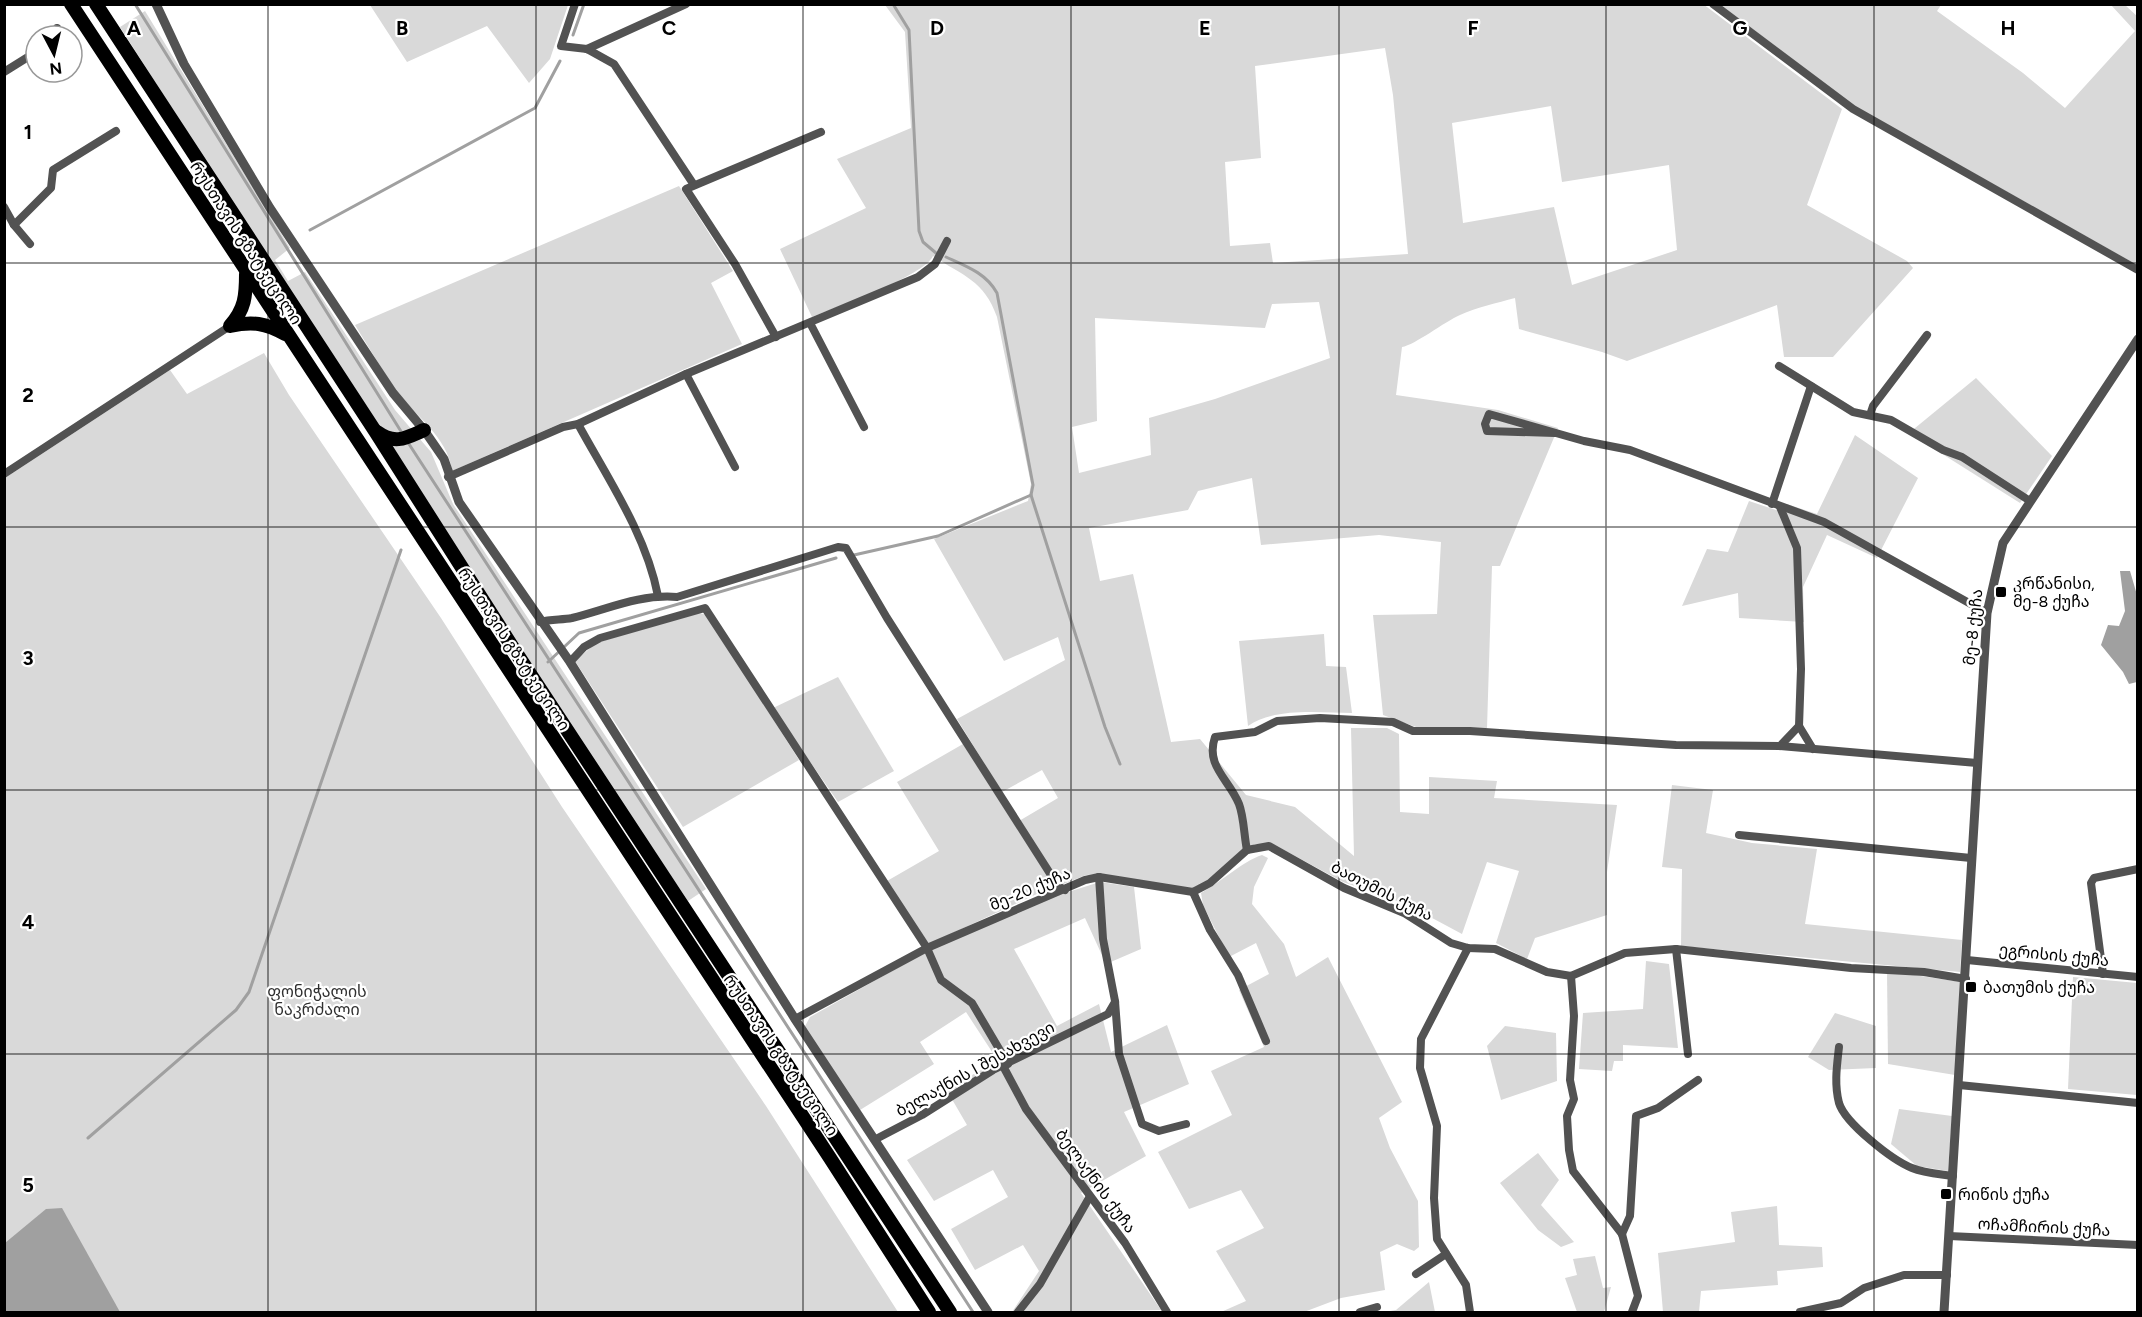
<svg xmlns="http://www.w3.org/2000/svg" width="2142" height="1317" viewBox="0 0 2142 1317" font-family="Figtree,'Noto Sans Georgian',sans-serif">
	<rect width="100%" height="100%" fill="#fff"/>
	<g fill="#d9d9d9" fill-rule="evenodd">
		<path d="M1703 4 1842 109 1807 205 1907 261 1913 268 1833 357H1784L1777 305 1627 361 1602 352 1519 329 1515 298C1497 303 1477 307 1460 315 1444 322 1415 345 1402 347L1396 395 1498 410 1558 428 1500 566H1492L1487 728 1416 727 1383 715 1373 615 1437 614 1441 542 1379 535 1261 545 1252 478 1198 491 1188 510 1089 528 1100 581 1133 574 1171 742 1200 739 1246 795 1295 807 1354 856 1351 728H1387L1399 734 1400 812 1429 814V777L1497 781 1494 798 1617 805 1607 872V915L1535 938 1527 959 1496 943 1519 871 1487 862 1462 934 1406 904 1343 882 1275 845 1255 844 1237 854 1212 878 1192 889 1102 874 1086 875 1061 885 1019 821 1058 798 1042 770 1002 792 957 719 1065 660 1058 637 1004 661 934 539 1028 501 1031 484 997 317C984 280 963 276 933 256 924 276 836 307 812 317L780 249 866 208 837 159 911 128 905 32 885 5ZM1385 48 1393 95 1408 254 1273 263 1270 243 1230 246 1225 162 1261 158 1255 66ZM1551 106 1562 182 1669 165 1677 250 1572 285 1554 207 1463 223 1452 123ZM1319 302 1330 358 1215 399 1149 418 1151 455 1079 473 1072 427 1097 421 1095 318 1265 328 1272 304Z"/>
		<path d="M370 5H568L550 59 529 83 487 26 407 62Z"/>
		<path d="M1721 5H1941L1937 11 2023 73 2065 108 2135 31 2111 5H2125L2138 17 2137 265 1856 107Z"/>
		<path d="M145 11 290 248 275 260 288 281 305 272 395 410 431 452 453 504 706 889 688 901 526 660 120 27Z"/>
		<path d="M679 186 733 271 711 283 742 344 452 471C448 436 414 416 395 389 381 368 368 346 355 325Z"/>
		<path d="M264 353 289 395 441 618 562 807 766 1106 898 1312H5V478L170 370 187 394Z"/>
		<path d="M1976 378 2052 456 2020 503 1909 433Z"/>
		<path d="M1855 435 1918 478 1877 558 1827 535 1803 587 1804 622 1739 618 1738 593 1682 606 1707 549 1728 552 1749 501 1776 510 1787 504 1817 514Z"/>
		<path d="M695 612 707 615 799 760 683 827 575 661 596 643Z"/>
		<path d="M1324 634 1326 666 1346 667 1352 713C1319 713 1276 707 1248 726L1239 641Z"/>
		<path d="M838 677 894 771 838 802 773 708Z"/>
		<path d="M963 744 1054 886 929 944 887 881 939 851 897 782Z"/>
		<path d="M1672 785 1713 790 1706 833 1752 843 1817 849 1805 924 1962 940 1960 972 1681 946 1682 869 1662 867Z"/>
		<path d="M1262 855 1268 858 1254 887 1252 904 1284 944 1296 977 1328 957 1402 1102 1379 1118 1390 1148 1418 1201 1419 1247 1414 1251 1397 1244 1380 1252 1385 1290 1341 1298 1304 1312H1221L1246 1301 1216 1251 1264 1228 1241 1190 1189 1209 1158 1152 1232 1115 1211 1071 1264 1047 1239 990 1269 974 1256 943 1229 957 1203 905 1201 893C1221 882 1243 861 1262 855Z"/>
		<path d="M1100 882 1134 887 1141 949 1106 964 1085 918 1014 949 1057 1026 1099 1004 1111 1052 1167 1025 1189 1084 1124 1112 1146 1156 1081 1193 1161 1310 1012 1312 1039 1271 1023 1245 975 1270 951 1229 1008 1197 993 1170 934 1201 907 1160 967 1125 946 1089 998 1061 966 1012 920 1042 934 1064 860 1110 804 1028 810 1017 933 948 1052 897Z"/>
		<path d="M1646 961 1669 964 1678 1048 1623 1045V1061H1614L1612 1071 1579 1069 1583 1013 1643 1009Z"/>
		<path d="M1887 971 1961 982 1955 1075 1888 1064Z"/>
		<path d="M2073 977 2137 983V1095L2068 1089Z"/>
		<path d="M1835 1013 1876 1026V1068L1829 1070 1808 1057Z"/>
		<path d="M1505 1026 1556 1033 1557 1081 1501 1100 1487 1046Z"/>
		<path d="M1899 1109 1952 1116 1948 1171 1917 1166 1891 1144Z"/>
		<path d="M1538 1153 1559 1180 1541 1205 1574 1242 1561 1247 1538 1230 1500 1183Z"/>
		<path d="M1777 1206 1779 1245 1822 1247 1823 1267 1777 1271 1778 1285 1701 1291 1699 1312H1663L1658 1253 1735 1242 1731 1212Z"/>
		<path d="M1595 1256 1603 1288 1611 1287 1604 1312H1577L1565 1278 1577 1275 1573 1259Z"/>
		<path d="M1429 1282 1435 1312H1384L1396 1310Z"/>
	</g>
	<g fill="#a0a0a0">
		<path d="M2120 571H2130L2137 595V682L2129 684 2123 672 2101 645 2108 625 2119 626 2125 611Z"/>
		<path d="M62 1208 120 1312H5V1243L46 1209Z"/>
	</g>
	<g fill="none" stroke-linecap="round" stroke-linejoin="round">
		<g stroke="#a0a0a0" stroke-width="3">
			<path d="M135 4 402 433"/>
			<path d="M893 4 909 30 919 231 923 242 936 253"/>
			<path d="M573 35 584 4"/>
			<path d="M310 230 535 108 560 61"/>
			<path d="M946 257C966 266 986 273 997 293L1033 485 1031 495"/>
			<path d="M407 441 973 1312"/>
			<path d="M854 555 938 536 1031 495 1105 727 1120 764"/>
			<path d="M548 662 579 633 836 558"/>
			<path d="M88 1138 236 1010 249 992 401 550"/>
		</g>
		<g stroke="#525252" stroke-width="8">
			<path d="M575 4 561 46 587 49 614 64 694 185"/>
			<path d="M1713 4 1853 109 2138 270"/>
			<path d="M55 36 57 28"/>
			<path d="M587 49 686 4"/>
			<path d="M4 72 36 52"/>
			<path d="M4 207 14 225 30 244"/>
			<path d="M14 225 51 188 53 170 116 131"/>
			<path d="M810 323 864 427"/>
			<path d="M776 337 735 264 686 189 821 132"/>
			<path d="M1779 366 1853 412 1891 420 1943 450 1962 457 2030 501"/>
			<path d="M686 374 735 467"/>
			<path d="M1870 415 1873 406 1927 335"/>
			<path d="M578 424C608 479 646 534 658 596"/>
			<path d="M1555 433 1487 431 1485 424 1489 414 1584 441 1630 450 1824 522 1987 613"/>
			<path d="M4 474 230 326"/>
			<path d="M448 477 563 427 578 424 686 374 918 277 935 264 947 241"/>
			<path d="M1772 504 1811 386"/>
			<path d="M1780 507 1797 548 1801 669 1799 726 1813 749"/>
			<path d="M540 622C551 619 562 620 572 618 608 609 639 594 677 597L838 547 846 548 887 618 1058 886 1065 890"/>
			<path d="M570 662 584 647 600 638 705 608 927 948 941 980 972 1003 1008 1064"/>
			<path d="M1780 746 1799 726"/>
			<path d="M1739 835 1971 858"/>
			<path d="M1247 850C1244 836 1244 817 1239 804 1229 779 1205 766 1215 737L1255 732 1277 721 1320 718 1393 722 1413 731H1470L1676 745 1780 746 1977 763"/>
			<path d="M1099 877 1103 939 1115 1001 1119 1054 1142 1124 1159 1131 1186 1124"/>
			<path d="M1193 892 1210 930 1238 975 1266 1041"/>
			<path d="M1468 948 1421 1039 1420 1068 1437 1126 1434 1198 1437 1239 1466 1285 1470 1312"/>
			<path d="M1676 949 1688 1054"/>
			<path d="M1967 960 2138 977"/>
			<path d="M2103 974 2091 883 2094 878 2138 869"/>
			<path d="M1571 976 1574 1016 1570 1080 1574 1099 1567 1116 1569 1150 1573 1171 1622 1234 1638 1296 1632 1312"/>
			<path d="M795 1019 927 948 1085 880 1099 877 1193 892 1210 883 1247 850 1269 846 1344 888 1404 913 1451 943 1468 948 1495 949 1547 972 1571 976 1625 953 1676 949 1851 968 1924 972 1966 979"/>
			<path d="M1839 1047C1837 1065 1834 1084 1839 1103 1845 1123 1892 1160 1912 1168 1924 1173 1940 1174 1953 1176"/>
			<path d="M1003 1066 1026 1109 1125 1243 1167 1312"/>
			<path d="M1959 1085 2138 1103"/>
			<path d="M876 1139 922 1115 993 1070 1108 1014 1115 1002"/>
			<path d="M1622 1234 1630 1216 1636 1116 1658 1108 1698 1080"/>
			<path d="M1949 1236 2138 1245"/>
			<path d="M1416 1274 1446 1254"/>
			<path d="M1018 1312 1040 1284 1089 1198"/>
			<path d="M1360 1312 1377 1307"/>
			<path d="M1800 1312 1841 1303 1864 1288 1904 1275H1947"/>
		</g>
		<g stroke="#525252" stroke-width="9">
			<path d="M156 4 184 64 270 208 393 393 424 430 444 459 459 502 570 662 795 1019 988 1312"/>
			<path d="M1944 1312 1987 613 2003 543 2138 339"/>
		</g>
		<g stroke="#000" stroke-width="14">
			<path d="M71 4 830 1158 929 1312"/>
			<path d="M96 4 375 431 515 651 950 1312"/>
			<path d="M246 274C246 296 245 309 230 326 252 321 266 323 285 334"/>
			<path d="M377 432C395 445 406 438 424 430"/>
		</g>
	</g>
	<path fill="none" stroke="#000" stroke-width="1.5" stroke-opacity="0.55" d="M268 4V1312M536 4V1312M803 4V1312M1071 4V1312M1339 4V1312M1606 4V1312M1874 4V1312M4 263H2138M4 527H2138M4 790H2138M4 1054H2138"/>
	<g fill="#000" stroke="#fff" stroke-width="2">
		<rect x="1995" y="586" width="12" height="12" rx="3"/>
		<rect x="1965" y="981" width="12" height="12" rx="3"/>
		<rect x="1940" y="1188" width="12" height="12" rx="3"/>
	</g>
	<g text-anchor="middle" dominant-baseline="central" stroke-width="4.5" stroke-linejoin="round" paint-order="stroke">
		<g font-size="16" fill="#000" stroke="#fff">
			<text transform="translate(246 243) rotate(57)">რუსთავის გზატკეცილი</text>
			<text transform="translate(1973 627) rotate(-84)">მე-8 ქუჩა</text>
			<text transform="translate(514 649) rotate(57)">რუსთავის გზატკეცილი</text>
			<text transform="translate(1030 889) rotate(-23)">მე-20 ქუჩა</text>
			<text transform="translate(1382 891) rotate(27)">ბათუმის ქუჩა</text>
			<text transform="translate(2054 955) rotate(6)">ეგრისის ქუჩა</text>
			<text transform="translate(781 1055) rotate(56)">რუსთავის გზატკეცილი</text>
			<text transform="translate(975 1069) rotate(-29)">ბელაქნის I შესახვევი</text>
			<text transform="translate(1096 1181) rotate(54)">ბელაქნის ქუჩა</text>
			<text transform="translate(2044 1227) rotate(3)">ოჩამჩირის ქუჩა</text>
		</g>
		<g font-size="16" fill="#000" stroke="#fff" text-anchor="start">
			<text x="2013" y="583">კრწანისი,<tspan x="2013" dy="18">მე-8 ქუჩა</tspan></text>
			<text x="1983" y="987">ბათუმის ქუჩა</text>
			<text x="1958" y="1194">რიწის ქუჩა</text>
		</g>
		<g font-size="16" fill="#303030" stroke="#fff">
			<text x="317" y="991">ფონიჭალის<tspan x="317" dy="18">ნაკრძალი</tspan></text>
		</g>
	</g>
	<g font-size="20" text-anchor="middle" font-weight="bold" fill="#000" stroke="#fff" stroke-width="4.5" stroke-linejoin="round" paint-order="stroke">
		<text x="134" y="35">A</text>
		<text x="402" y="35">B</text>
		<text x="669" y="35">C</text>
		<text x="937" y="35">D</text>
		<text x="1205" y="35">E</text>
		<text x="1473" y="35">F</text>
		<text x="1740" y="35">G</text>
		<text x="2008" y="35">H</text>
		<text x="28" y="139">1</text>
		<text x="28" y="402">2</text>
		<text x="28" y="665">3</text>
		<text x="28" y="929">4</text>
		<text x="28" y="1192">5</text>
	</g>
	<rect width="2142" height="1317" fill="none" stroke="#000000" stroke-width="12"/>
	<g transform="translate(54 54) rotate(173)"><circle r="28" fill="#ffffff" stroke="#999999" stroke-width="1.5"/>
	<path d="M0-4.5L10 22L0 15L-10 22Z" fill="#000000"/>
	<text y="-9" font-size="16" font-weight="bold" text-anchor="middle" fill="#000000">N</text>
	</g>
</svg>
